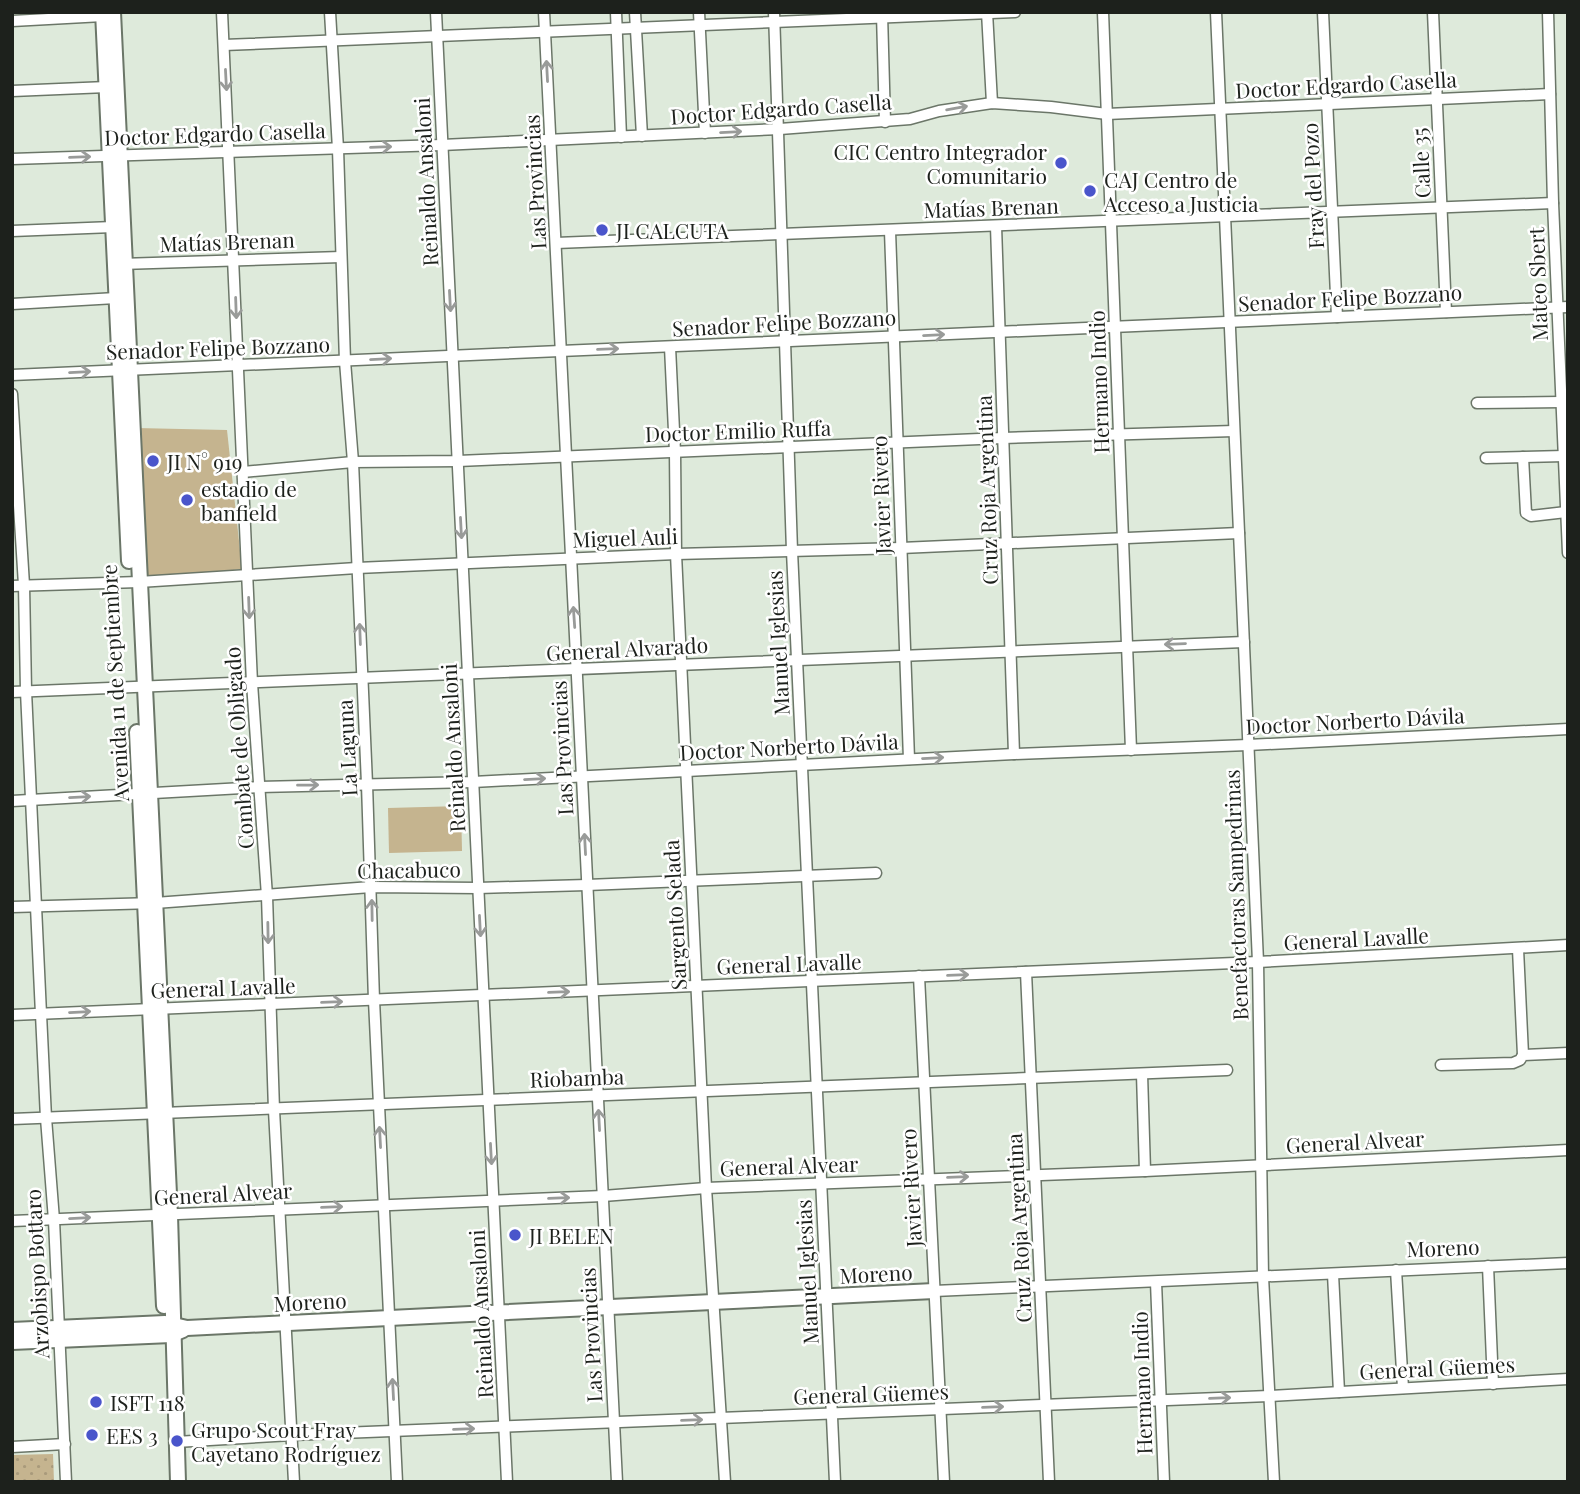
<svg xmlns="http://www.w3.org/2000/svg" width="1580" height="1494" viewBox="0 0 1580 1494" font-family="'Playfair Display',serif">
	<defs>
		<pattern id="park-dots" width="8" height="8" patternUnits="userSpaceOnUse" patternTransform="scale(1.75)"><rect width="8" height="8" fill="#c5b48f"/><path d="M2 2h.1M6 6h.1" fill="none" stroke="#a99a7b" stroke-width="1.8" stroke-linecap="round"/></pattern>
	</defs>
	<rect width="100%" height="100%" fill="#deeadb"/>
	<path fill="url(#park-dots)" d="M53 1454 54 1482H12V1455Z"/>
	<g fill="#c5b48f">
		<path d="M136 428 227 430 242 569 145 581Z"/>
		<path d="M461 806 462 851 389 853 388 808Z"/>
	</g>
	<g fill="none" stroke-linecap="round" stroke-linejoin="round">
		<defs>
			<g id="street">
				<path d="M222 12 252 683 267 896 274 1110 294 1482"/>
				<path d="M330 12 338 149 345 361 353 462 367 784 374 1000 397 1482"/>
				<path d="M436 12 507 1482"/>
				<path d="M544 12 617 1482"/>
				<path d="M616 12 621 137"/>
				<path d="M635 12 642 136"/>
				<path d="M699 12 705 133"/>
				<path d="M774 12 792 551 835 1482"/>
				<path d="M987 12 992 103"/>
				<path d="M1103 12 1131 750"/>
				<path d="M1216 12 1258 962 1263 1277 1274 1482"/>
				<path d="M1323 12 1337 317"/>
				<path d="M1433 12 1446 312"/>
				<path d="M1548 12 1553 203 1568 553"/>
				<path d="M882 14 885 122"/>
				<path d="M12 21 103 16"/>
				<path d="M224 45 1015 12"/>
				<path d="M12 91 107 87"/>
				<path d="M12 159 442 145 780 129 910 119 939 111 992 103 1051 107 1107 114 1550 94"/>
				<path d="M996 226 1014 754"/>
				<path d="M12 231 113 227"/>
				<path d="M890 231 909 759"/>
				<path d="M556 243 1553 203"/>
				<path d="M121 264 341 257"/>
				<path d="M12 304 116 298"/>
				<path d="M670 347 675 452 676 554 706 1188 725 1482"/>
				<path d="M12 375 1568 307"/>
				<path d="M12 394 24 585 26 691 41 1014 46 1118 54 1220 66 1482"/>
				<path d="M1477 403 1561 402"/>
				<path d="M1523 457 1526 513 1531 516 1566 512"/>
				<path d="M1486 458 1564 456"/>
				<path d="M243 472 353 462 458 461 1003 438 1234 431"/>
				<path d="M12 586 139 582 357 568 676 554 901 548 1239 533"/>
				<path d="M12 692 1244 642"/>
				<path d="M12 801 259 787 473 782 1014 754 1248 745 1568 729"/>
				<path d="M12 907 155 903 371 887 478 888 587 885 876 873"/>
				<path d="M1518 949 1523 1055"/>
				<path d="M1026 972 1049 1482"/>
				<path d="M919 976 944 1482"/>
				<path d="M12 1015 1258 962 1568 945"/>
				<path d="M1441 1065 1513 1063 1520 1060 1523 1055 1568 1053"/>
				<path d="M1142 1074 1145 1171"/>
				<path d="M12 1119 1227 1070"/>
				<path d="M12 1221 603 1196 706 1188 1145 1171 1568 1150"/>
				<path d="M1488 1266 1493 1384"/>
				<path d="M1396 1270 1403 1388"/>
				<path d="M1333 1274 1339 1392"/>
				<path d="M1156 1282 1164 1482"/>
				<path d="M934 1291 1568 1263"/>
				<path d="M176 1442 292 1435 1269 1396 1568 1379"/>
				<path d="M12 1447 65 1444"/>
			</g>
			<g id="secondary">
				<path d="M103 12 129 561"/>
				<path d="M113 12 170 1215 178 1482"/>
				<path d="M137 732 164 1306"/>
				<path d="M12 1330 165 1323 187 1328 934 1291"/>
				<path d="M12 1342 171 1335 183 1330"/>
			</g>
		</defs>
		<use href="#street" stroke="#6b7668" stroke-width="13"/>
		<use href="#secondary" stroke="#6b7668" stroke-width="18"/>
		<use href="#street" stroke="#fff" stroke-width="10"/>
		<use href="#secondary" stroke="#fff" stroke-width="14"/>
	</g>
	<defs><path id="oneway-shaft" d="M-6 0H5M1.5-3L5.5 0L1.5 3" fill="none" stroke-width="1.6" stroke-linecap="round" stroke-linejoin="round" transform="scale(1.75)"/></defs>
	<g stroke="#999b99">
		<use href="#oneway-shaft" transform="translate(547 71) rotate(-93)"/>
		<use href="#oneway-shaft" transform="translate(226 80) rotate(87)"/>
		<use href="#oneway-shaft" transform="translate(957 108) rotate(-10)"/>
		<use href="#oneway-shaft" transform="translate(731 132) rotate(-3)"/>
		<use href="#oneway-shaft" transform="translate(381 147) rotate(-2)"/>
		<use href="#oneway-shaft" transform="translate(80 157) rotate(-2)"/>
		<use href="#oneway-shaft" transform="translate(450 301) rotate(87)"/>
		<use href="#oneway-shaft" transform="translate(236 308) rotate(88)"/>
		<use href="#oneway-shaft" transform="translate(934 335) rotate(-3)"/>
		<use href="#oneway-shaft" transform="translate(608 349) rotate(-2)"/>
		<use href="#oneway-shaft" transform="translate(381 359) rotate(-3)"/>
		<use href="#oneway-shaft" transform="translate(80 372) rotate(-3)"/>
		<use href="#oneway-shaft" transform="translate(461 528) rotate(87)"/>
		<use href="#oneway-shaft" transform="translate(249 608) rotate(88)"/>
		<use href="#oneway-shaft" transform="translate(574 617) rotate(-94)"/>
		<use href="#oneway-shaft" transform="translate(360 634) rotate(-92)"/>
		<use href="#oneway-shaft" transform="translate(1175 644) rotate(178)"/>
		<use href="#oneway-shaft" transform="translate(933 758) rotate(-3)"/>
		<use href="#oneway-shaft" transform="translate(535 779) rotate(-3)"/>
		<use href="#oneway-shaft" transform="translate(308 785) rotate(-1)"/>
		<use href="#oneway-shaft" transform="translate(80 797) rotate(-3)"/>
		<use href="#oneway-shaft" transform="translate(585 844) rotate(-93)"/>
		<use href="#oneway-shaft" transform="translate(372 910) rotate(-91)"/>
		<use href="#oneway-shaft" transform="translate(480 926) rotate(87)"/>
		<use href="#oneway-shaft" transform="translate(268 933) rotate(89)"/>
		<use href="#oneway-shaft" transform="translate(958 975) rotate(-2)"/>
		<use href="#oneway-shaft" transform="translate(559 992) rotate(-2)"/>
		<use href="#oneway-shaft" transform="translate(332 1002) rotate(-2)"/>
		<use href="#oneway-shaft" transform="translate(80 1012) rotate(-3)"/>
		<use href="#oneway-shaft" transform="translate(599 1120) rotate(-93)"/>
		<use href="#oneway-shaft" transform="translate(380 1137) rotate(-93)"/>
		<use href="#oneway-shaft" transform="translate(491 1154) rotate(87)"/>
		<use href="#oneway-shaft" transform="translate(958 1177) rotate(-2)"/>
		<use href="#oneway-shaft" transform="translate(559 1198) rotate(-2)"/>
		<use href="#oneway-shaft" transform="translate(332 1207) rotate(-2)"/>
		<use href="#oneway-shaft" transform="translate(80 1218) rotate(-3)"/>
		<use href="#oneway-shaft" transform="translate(393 1389) rotate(-93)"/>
		<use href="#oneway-shaft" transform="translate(1220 1398) rotate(-2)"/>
		<use href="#oneway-shaft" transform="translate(993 1407) rotate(-2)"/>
		<use href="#oneway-shaft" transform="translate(692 1420) rotate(-2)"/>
		<use href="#oneway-shaft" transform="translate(464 1429) rotate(-2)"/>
	</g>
	<g fill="#4a55cb" stroke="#fff" stroke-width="2.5">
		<circle cx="1061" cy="163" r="7"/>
		<circle cx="1090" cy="191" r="7"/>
		<circle cx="602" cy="230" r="7"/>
		<circle cx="153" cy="461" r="7"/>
		<circle cx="187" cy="500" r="7"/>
		<circle cx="515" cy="1235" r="7"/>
		<circle cx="96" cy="1402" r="7"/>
		<circle cx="92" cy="1435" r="7"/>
		<circle cx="177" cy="1441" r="7"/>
	</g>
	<g text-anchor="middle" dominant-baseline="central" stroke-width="5" stroke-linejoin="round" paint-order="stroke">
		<g font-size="21" fill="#1d211c" stroke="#fff">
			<text transform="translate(1346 84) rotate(-3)">Doctor Edgardo Casella</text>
			<text transform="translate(781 108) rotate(-4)">Doctor Edgardo Casella</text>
			<text transform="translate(215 133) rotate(-2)">Doctor Edgardo Casella</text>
			<text transform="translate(1420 163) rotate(-93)">Calle 35</text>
			<text transform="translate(425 182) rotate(-93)">Reinaldo Ansaloni</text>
			<text transform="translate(534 182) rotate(-93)">Las Provincias</text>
			<text transform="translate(1312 186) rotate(-93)">Fray del Pozo</text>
			<text transform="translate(991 207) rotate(-2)">Matías Brenan</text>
			<text transform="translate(227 241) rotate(-2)">Matías Brenan</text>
			<text transform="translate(1537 284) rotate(-92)">Mateo Sbert</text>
			<text transform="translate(1350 297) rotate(-3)">Senador Felipe Bozzano</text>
			<text transform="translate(784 322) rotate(-3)">Senador Felipe Bozzano</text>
			<text transform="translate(218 347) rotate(-2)">Senador Felipe Bozzano</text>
			<text transform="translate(1098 382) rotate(-92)">Hermano Indio</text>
			<text transform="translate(738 430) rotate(-2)">Doctor Emilio Ruffa</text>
			<text transform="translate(986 490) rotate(-92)">Cruz Roja Argentina</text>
			<text transform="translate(880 495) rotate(-92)">Javier Rivero</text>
			<text transform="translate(625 537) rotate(-2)">Miguel Auli</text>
			<text transform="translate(777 643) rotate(-93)">Manuel Iglesias</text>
			<text transform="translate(627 648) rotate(-3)">General Alvarado</text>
			<text transform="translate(114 683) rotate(-93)">Avenida 11 de Septiembre</text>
			<text transform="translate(1355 720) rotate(-3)">Doctor Norberto Dávila</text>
			<text transform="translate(789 746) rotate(-3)">Doctor Norberto Dávila</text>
			<text transform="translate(238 748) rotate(-94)">Combate de Obligado</text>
			<text transform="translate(346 748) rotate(-93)">La Laguna</text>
			<text transform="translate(452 748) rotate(-93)">Reinaldo Ansaloni</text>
			<text transform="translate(561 748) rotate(-93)">Las Provincias</text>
			<text transform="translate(409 869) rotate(-1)">Chacabuco</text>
			<text transform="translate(1235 895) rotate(-92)">Benefactoras Sampedrinas</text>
			<text transform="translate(674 915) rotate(-93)">Sargento Selada</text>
			<text transform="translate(1356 938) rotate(-3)">General Lavalle</text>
			<text transform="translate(789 963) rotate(-2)">General Lavalle</text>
			<text transform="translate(223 987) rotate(-2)">General Lavalle</text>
			<text transform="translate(577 1077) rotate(-2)">Riobamba</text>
			<text transform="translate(1355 1141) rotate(-3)">General Alvear</text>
			<text transform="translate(789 1165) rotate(-2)">General Alvear</text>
			<text transform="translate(910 1188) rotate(-93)">Javier Rivero</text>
			<text transform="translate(223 1193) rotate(-3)">General Alvear</text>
			<text transform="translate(1018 1228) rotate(-93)">Cruz Roja Argentina</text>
			<text transform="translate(1443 1247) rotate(-2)">Moreno</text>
			<text transform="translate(806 1272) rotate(-93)">Manuel Iglesias</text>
			<text transform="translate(876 1273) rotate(-3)">Moreno</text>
			<text transform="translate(36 1274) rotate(-93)">Arzobispo Bottaro</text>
			<text transform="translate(310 1301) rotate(-3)">Moreno</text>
			<text transform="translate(480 1314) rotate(-93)">Reinaldo Ansaloni</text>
			<text transform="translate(590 1335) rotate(-93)">Las Provincias</text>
			<text transform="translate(1437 1367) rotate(-3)">General Güemes</text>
			<text transform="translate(1141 1383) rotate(-92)">Hermano Indio</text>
			<text transform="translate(871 1393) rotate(-2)">General Güemes</text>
		</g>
		<g font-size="21" fill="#1d211c" stroke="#fff" text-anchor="start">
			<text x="1047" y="151" text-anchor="end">CIC Centro Integrador<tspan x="1047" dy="24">Comunitario</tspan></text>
			<text x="1104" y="179">CAJ Centro de<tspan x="1104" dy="24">Acceso a Justicia</tspan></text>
			<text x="616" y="230">JI CALCUTA</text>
			<text x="167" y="461">JI N° 919</text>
			<text x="201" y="488">estadio de<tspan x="201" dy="24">banfield</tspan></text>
			<text x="529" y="1235">JI BELEN</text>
			<text x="110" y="1402">ISFT 118</text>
			<text x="191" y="1429">Grupo Scout Fray<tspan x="191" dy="24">Cayetano Rodríguez</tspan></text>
			<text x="106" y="1435">EES 3</text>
		</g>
	</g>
	<rect width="1580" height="1494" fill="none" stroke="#1d211c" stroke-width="28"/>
</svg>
